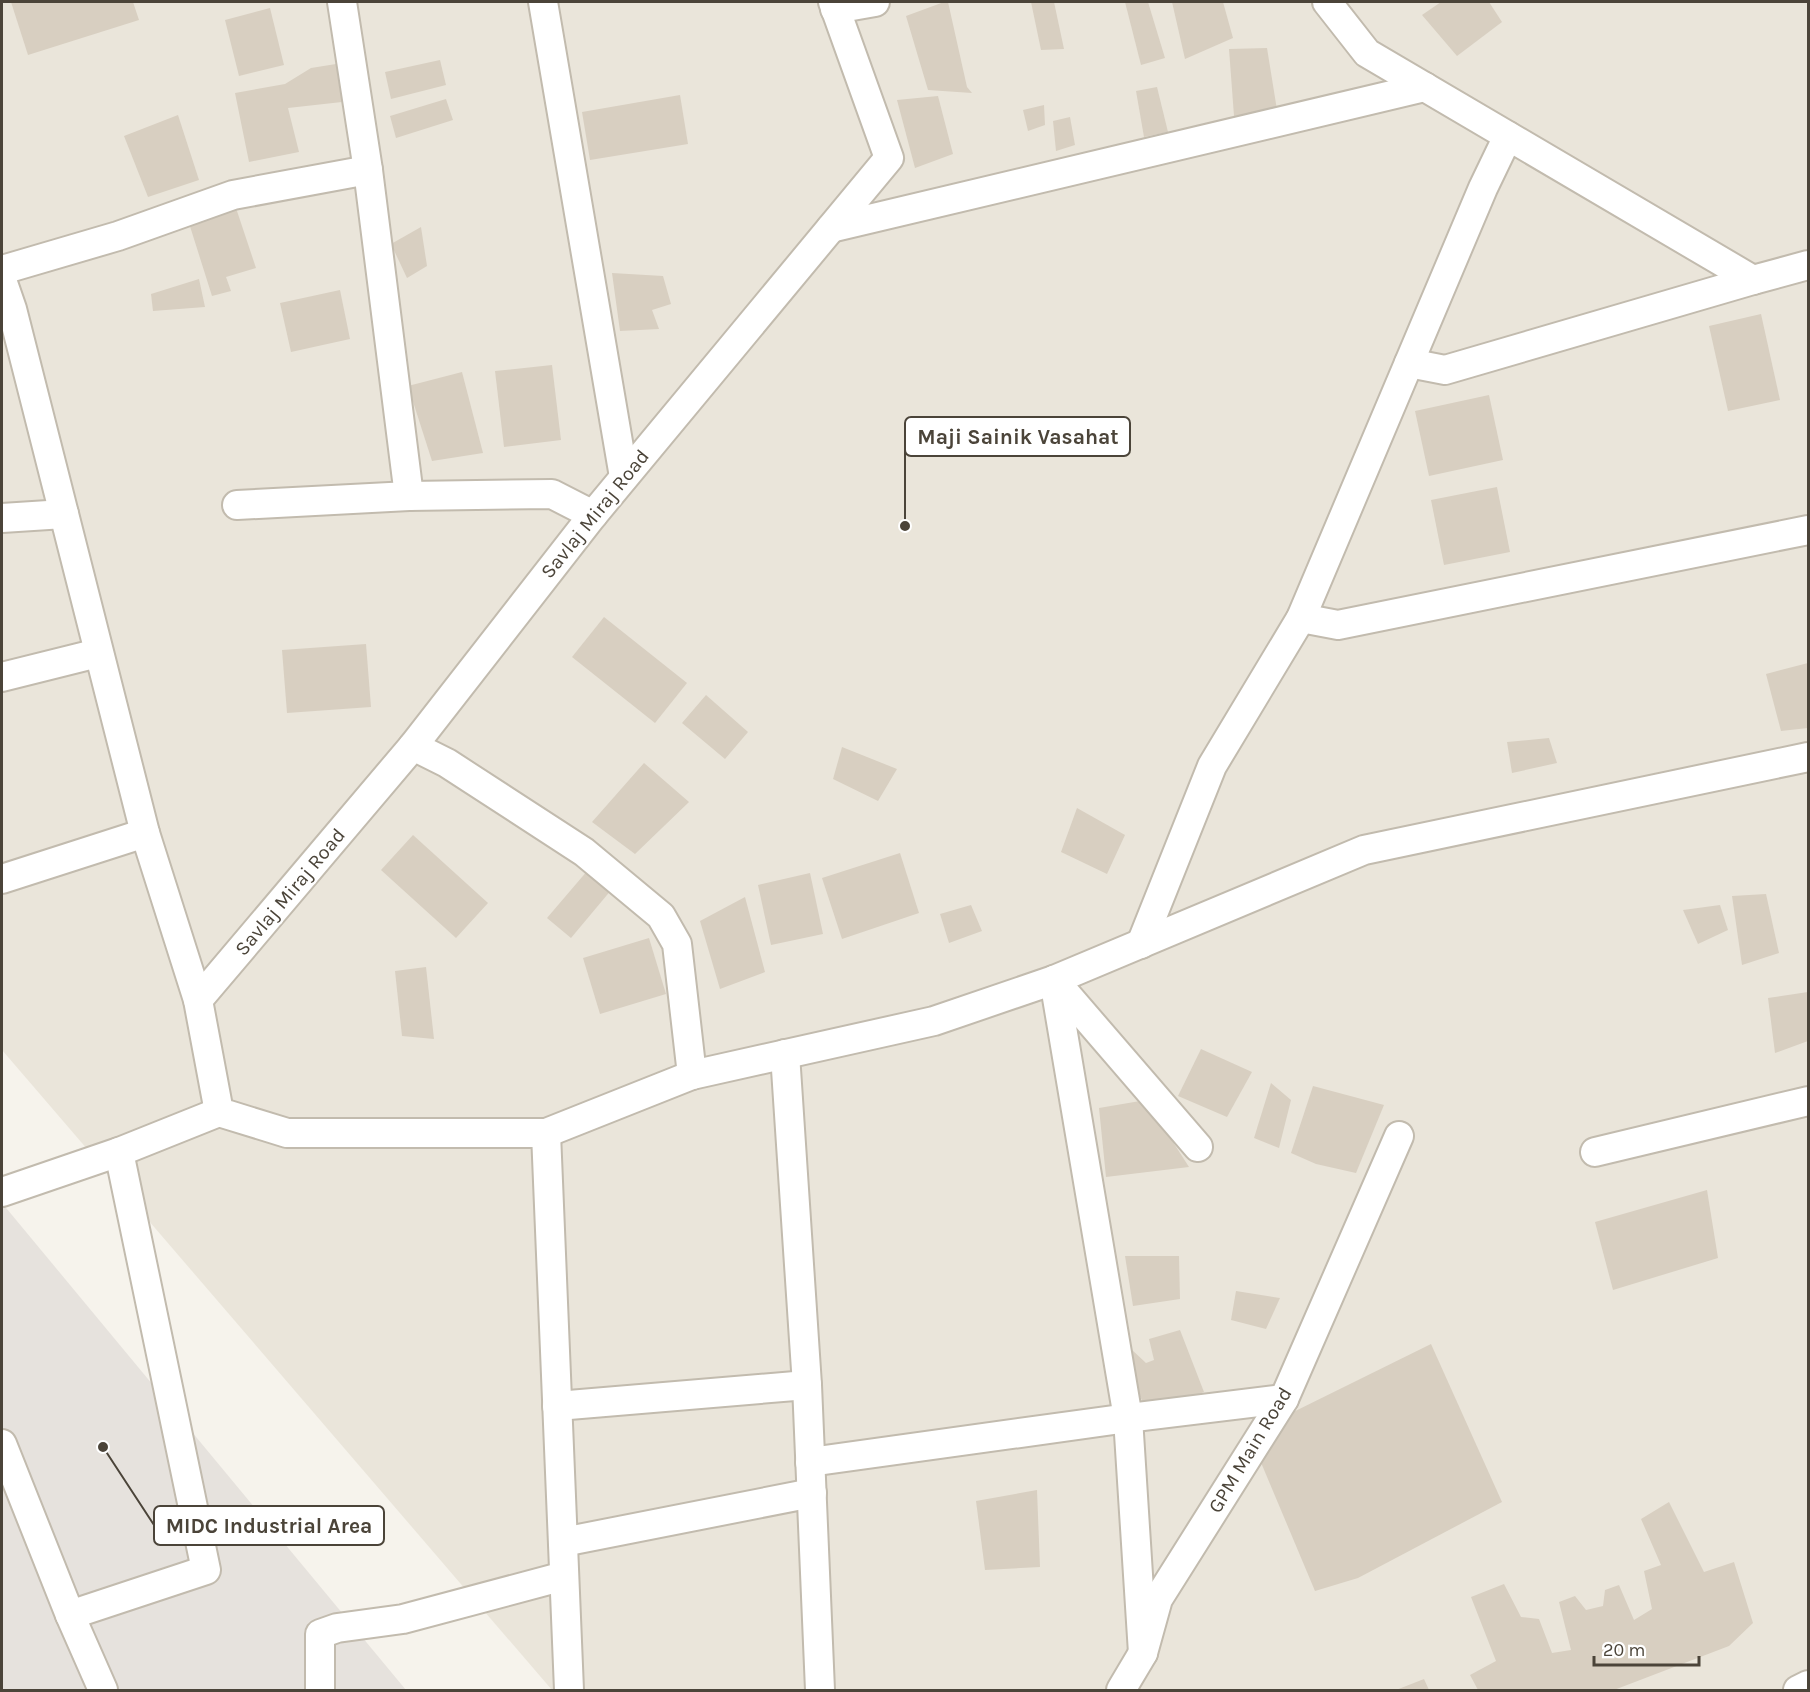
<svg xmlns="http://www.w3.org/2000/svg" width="1810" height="1692" viewBox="0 0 1810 1692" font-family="Karla,sans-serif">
	<rect width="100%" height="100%" fill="#f6f3ec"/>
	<path fill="#eae5da" d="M2 2H1808V1690H552L2 1050Z"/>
	<path fill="#e6e2dd" d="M2 1203 406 1690H2Z"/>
	<g fill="#d8cfc1">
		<path d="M11 2H133L139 20 28 55Z"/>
		<path d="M944 2H948L967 87 972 93 928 90 906 16Z"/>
		<path d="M1031 2H1054L1064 49 1041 50Z"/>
		<path d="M1125 2H1148L1165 58 1141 65Z"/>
		<path d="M1172 2H1223L1233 38 1185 59Z"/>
		<path d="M1441 2H1489L1502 22 1457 56 1422 15Z"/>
		<path d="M270 8 284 65 239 76 225 20Z"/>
		<path d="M1267 48 1277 110 1234 116 1229 49Z"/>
		<path d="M440 60 446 85 391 99 385 72Z"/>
		<path d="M336 64 342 102 288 108 299 152 249 162 235 93 285 84 311 68Z"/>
		<path d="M1157 87 1168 132 1144 137 1136 91Z"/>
		<path d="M680 95 688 144 590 160 582 112Z"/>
		<path d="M938 96 953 154 915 168 897 100Z"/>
		<path d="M446 99 453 120 396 138 390 116Z"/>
		<path d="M1044 105 1045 125 1028 131 1023 110Z"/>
		<path d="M178 115 199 180 148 197 124 136Z"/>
		<path d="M1070 117 1075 145 1056 151 1053 121Z"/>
		<path d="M235 205 256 268 226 277 231 291 212 296 188 220Z"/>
		<path d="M421 227 427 266 407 278 391 244Z"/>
		<path d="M612 273 663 276 671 304 652 310 659 329 620 331Z"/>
		<path d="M199 279 205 307 153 311 151 294Z"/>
		<path d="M340 290 350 339 291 352 280 303Z"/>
		<path d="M1761 314 1780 400 1728 411 1709 326Z"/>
		<path d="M552 365 561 440 504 447 495 371Z"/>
		<path d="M462 372 483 453 432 461 408 386Z"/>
		<path d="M1489 395 1503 460 1429 476 1415 411Z"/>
		<path d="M1497 487 1510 552 1444 565 1431 500Z"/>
		<path d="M604 617 687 683 655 723 572 657Z"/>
		<path d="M366 644 371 707 287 713 282 650Z"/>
		<path d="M1808 663V728L1781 731 1766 674Z"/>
		<path d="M706 695 748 732 725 759 682 723Z"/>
		<path d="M1549 738 1557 763 1512 773 1507 742Z"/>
		<path d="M842 747 897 769 878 801 833 779Z"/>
		<path d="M644 763 689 802 635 854 592 822Z"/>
		<path d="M1077 808 1125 835 1107 874 1061 852Z"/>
		<path d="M413 835 488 903 456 938 381 870Z"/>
		<path d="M900 853 919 913 842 939 822 878Z"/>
		<path d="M588 870 612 889 571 938 547 918Z"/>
		<path d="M810 873 823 934 771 945 758 885Z"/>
		<path d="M1766 894 1779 953 1742 965 1732 896Z"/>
		<path d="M745 897 765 972 720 989 700 921Z"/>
		<path d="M971 905 982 931 949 943 940 914Z"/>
		<path d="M1720 905 1728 930 1698 944 1683 910Z"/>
		<path d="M649 938 666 994 600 1014 583 958Z"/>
		<path d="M426 967 434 1039 402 1036 395 971Z"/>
		<path d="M1808 992V1041L1775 1053 1768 998Z"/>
		<path d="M1201 1049 1252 1072 1227 1117 1178 1096Z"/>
		<path d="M1271 1083 1291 1100 1279 1148 1254 1138Z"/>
		<path d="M1313 1086 1384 1105 1356 1173 1316 1164 1291 1153Z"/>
		<path d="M1146 1100 1189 1167 1106 1177 1099 1108Z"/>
		<path d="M1707 1190 1718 1258 1613 1290 1595 1222Z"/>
		<path d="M1125 1256H1179L1180 1299 1133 1306Z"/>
		<path d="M1236 1291 1280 1298 1266 1329 1231 1320Z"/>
		<path d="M1180 1330 1204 1392 1149 1412 1118 1359 1131 1349 1146 1363 1154 1360 1149 1339Z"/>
		<path d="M1431 1344 1502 1502 1358 1578 1315 1591 1249 1434Z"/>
		<path d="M1037 1490 1040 1567 985 1570 976 1501Z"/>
		<path d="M1669 1502 1704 1572 1734 1562 1753 1623 1729 1646 1614 1690H1478L1470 1675 1496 1661 1471 1597 1504 1584 1521 1617 1539 1619 1552 1653 1571 1650 1559 1602 1575 1596 1586 1610 1603 1606 1605 1590 1619 1585 1634 1620 1652 1609 1644 1571 1661 1565 1641 1519Z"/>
		<path d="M1424 1679 1429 1690H1396Z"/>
	</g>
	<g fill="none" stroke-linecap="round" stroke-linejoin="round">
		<defs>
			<g id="street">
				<path d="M342 2 368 170 409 496"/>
				<path d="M543 2 624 477"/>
				<path d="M1327 2 1367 53 1753 280 1808 265"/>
				<path d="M835 9 875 2"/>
				<path d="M831 228 1425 87"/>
				<path d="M2 270 118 236 233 195 368 170"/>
				<path d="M2 280 12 309 145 833 198 1000 219 1112 287 1133H546L692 1075 934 1021 1054 980 1364 850 1808 757"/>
				<path d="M1409 363 1445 370 1753 280"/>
				<path d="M237 505 409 496 552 494 593 515"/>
				<path d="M2 518 64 514"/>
				<path d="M1301 618 1338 625 1808 530"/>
				<path d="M2 677 98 653"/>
				<path d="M413 746 447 763 584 852 661 916 677 944 692 1075"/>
				<path d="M2 879 145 833"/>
				<path d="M1141 944 1212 766 1301 618 1483 188 1508 136"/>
				<path d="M1054 980 1128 1418 1143 1653"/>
				<path d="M1054 980 1198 1147"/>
				<path d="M198 1000 413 746 593 515 889 158 833 2"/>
				<path d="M785 1054 807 1385 820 1690"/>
				<path d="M546 1133 569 1690"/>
				<path d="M1595 1152 1808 1101"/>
				<path d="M2 1192 119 1152 219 1112"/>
				<path d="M557 1406 807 1385"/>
				<path d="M2 1444 70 1615 103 1690"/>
				<path d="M810 1462 1128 1418 1284 1399"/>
				<path d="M563 1542 812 1493"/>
				<path d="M70 1615 206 1570 119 1152"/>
				<path d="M320 1690V1634L337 1628 403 1619 564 1576"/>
				<path d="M1121 1690 1143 1653 1158 1599 1284 1399 1399 1136"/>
				<path d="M1798 1690 1808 1685"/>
			</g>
		</defs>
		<use href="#street" stroke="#c2bbae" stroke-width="32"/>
		<use href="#street" stroke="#fff" stroke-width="28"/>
	</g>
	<g text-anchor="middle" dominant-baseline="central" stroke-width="4.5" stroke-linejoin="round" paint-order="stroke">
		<g font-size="20" fill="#4b4439" stroke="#fff">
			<text transform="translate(595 514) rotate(-51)">Savlaj Miraj Road</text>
			<text transform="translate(290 892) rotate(-50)">Savlaj Miraj Road</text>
			<text transform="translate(1250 1450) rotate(-59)">GPM Main Road</text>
		</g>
	</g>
	<path fill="none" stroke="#4b4439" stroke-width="2" d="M905 526L905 437M103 1447L154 1525"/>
	<g fill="#4b4439" stroke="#fff" stroke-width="2">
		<circle cx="905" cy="526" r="6"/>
		<circle cx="103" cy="1447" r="6"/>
	</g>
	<g fill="#fff" stroke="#4b4439" stroke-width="2">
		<rect x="905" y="417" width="225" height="39" rx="6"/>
		<rect x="154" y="1506" width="230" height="39" rx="6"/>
	</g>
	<g font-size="21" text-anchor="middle" font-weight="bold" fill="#4b4439">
		<text x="1018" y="444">Maji Sainik Vasahat</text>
		<text x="269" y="1533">MIDC Industrial Area</text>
	</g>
	<rect width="1810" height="1692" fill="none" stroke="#4b4439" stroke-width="6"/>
	<path d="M1594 1656v9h105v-9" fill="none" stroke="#4b4439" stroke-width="3"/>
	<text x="1603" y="1656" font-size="18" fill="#4b4439" stroke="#ffffff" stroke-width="4.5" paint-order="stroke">20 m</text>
</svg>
